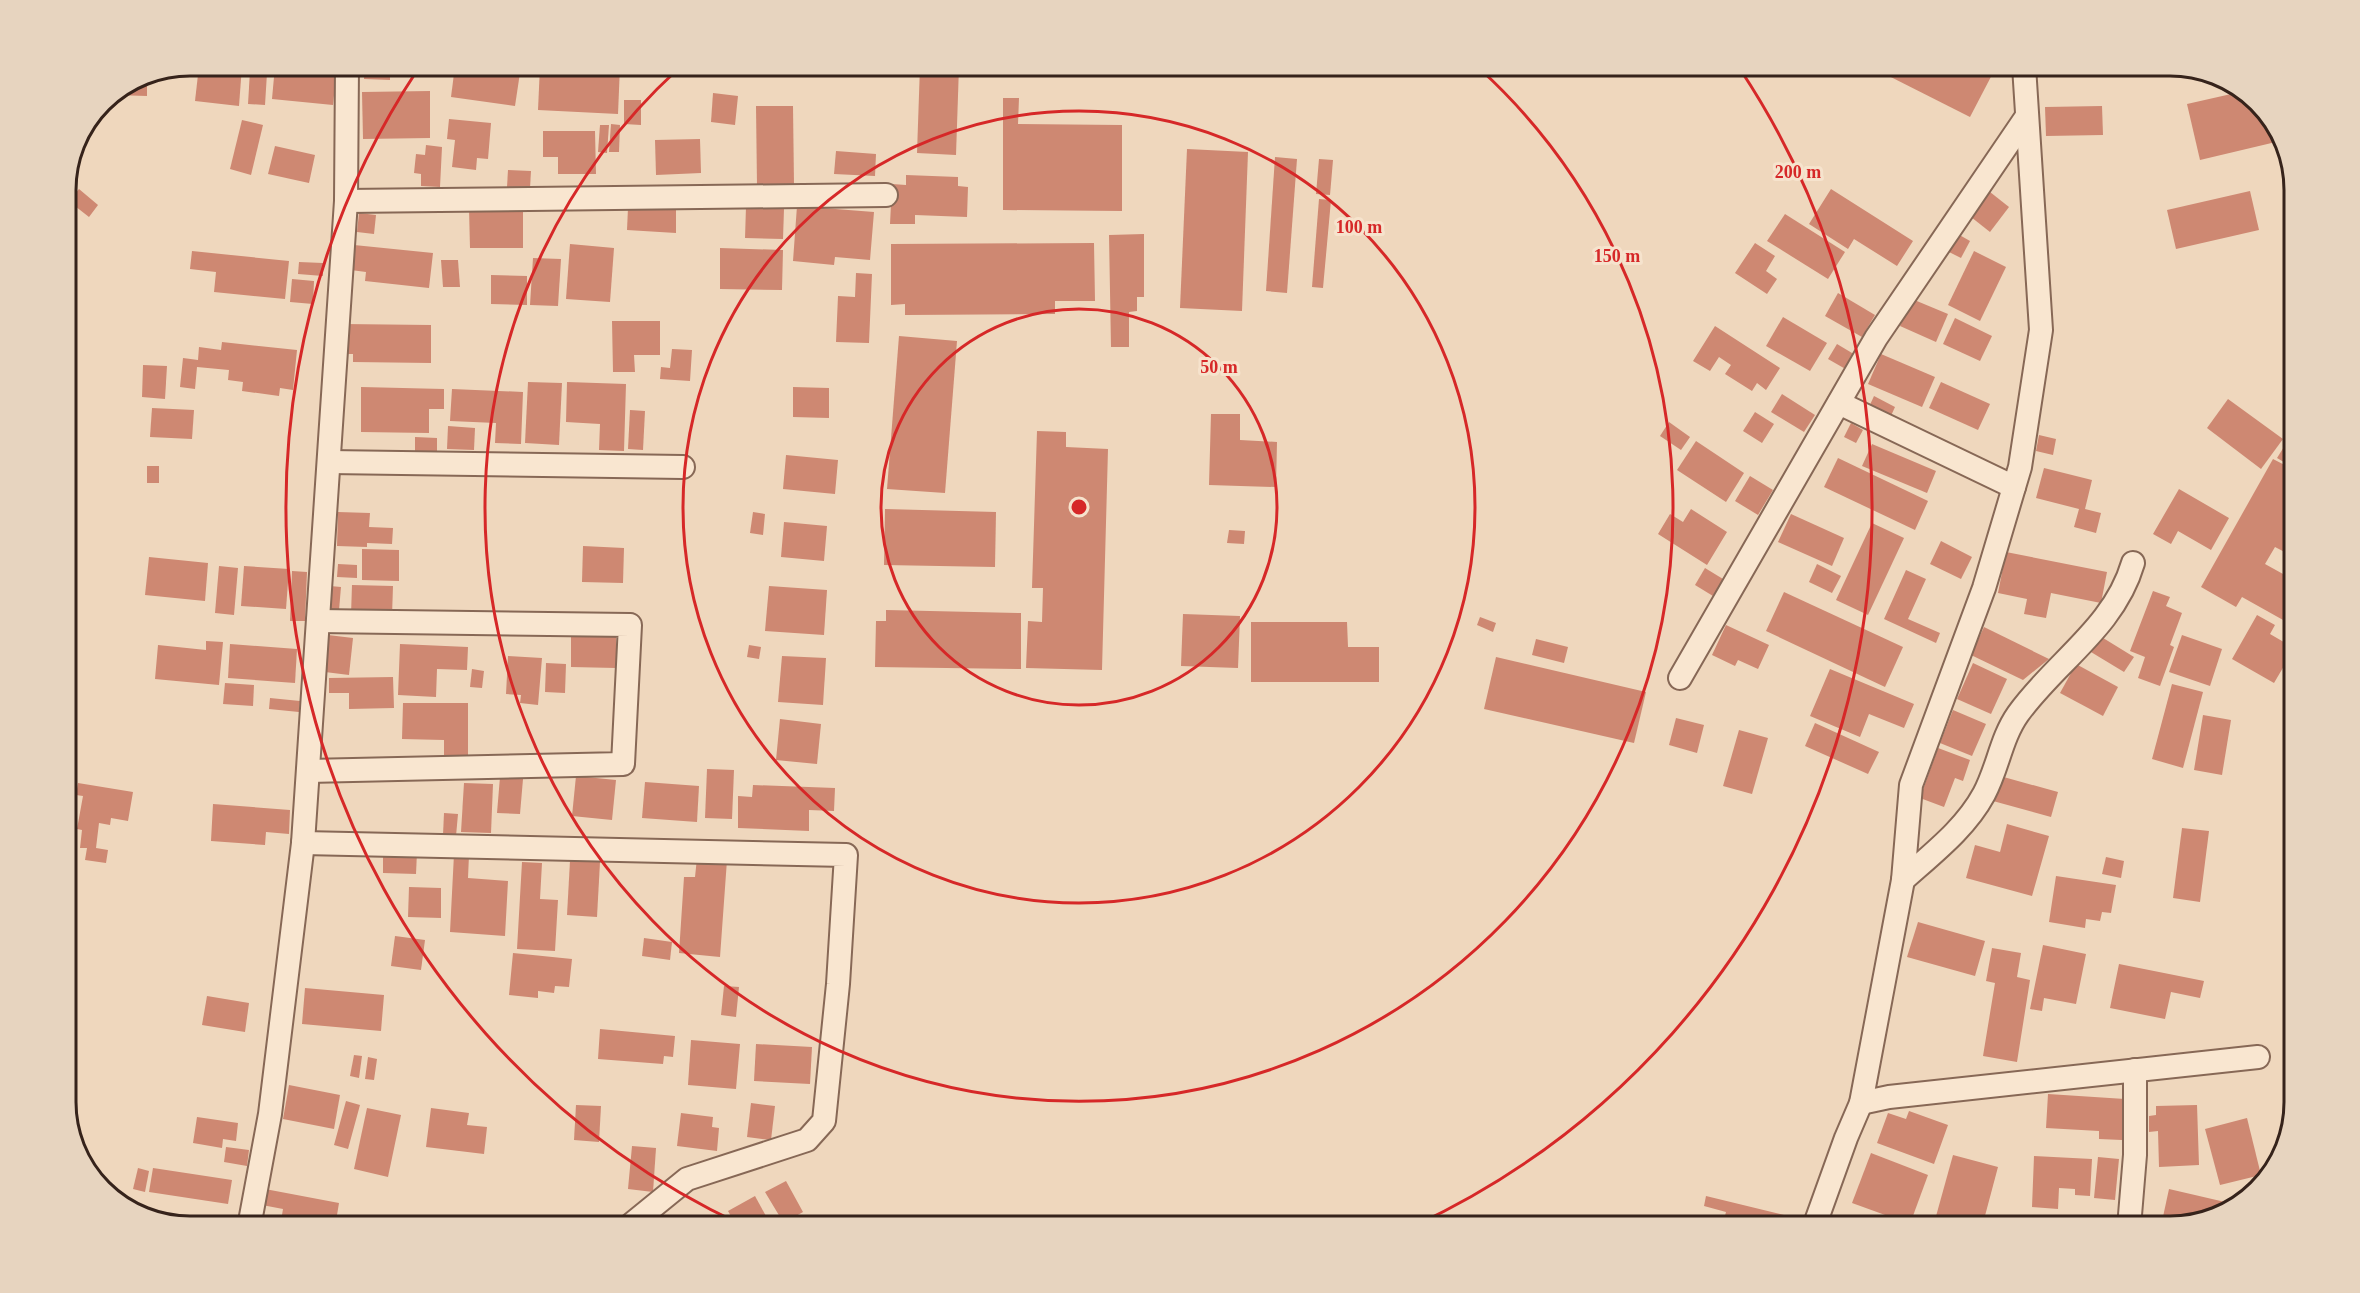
<svg xmlns="http://www.w3.org/2000/svg" width="2360" height="1293" viewBox="0 0 2360 1293" font-family="'Times New Roman',serif">
	<rect width="100%" height="100%" fill="#efd7bd"/>
	<g fill="#ce8872">
		<path d="M199 66H242L239 106 195 101Z"/>
		<path d="M275 66H337L333 105 272 99Z"/>
		<path d="M365 66H390V80L364 79Z"/>
		<path d="M410 66H447V68L410 70Z"/>
		<path d="M455 66H521L515 106 451 97Z"/>
		<path d="M540 66H620L618 114 538 110Z"/>
		<path d="M920 66H959L956 155 917 153Z"/>
		<path d="M1869 66H1989L1995 69 1970 117Z"/>
		<path d="M250 71 267 73 265 105 248 104Z"/>
		<path d="M143 75H147V96L114 95Z"/>
		<path d="M430 91V138L363 139 362 92Z"/>
		<path d="M2240 92 2273 122 2280 141 2200 160 2187 104Z"/>
		<path d="M713 93 738 96 735 125 711 122Z"/>
		<path d="M1003 98H1019L1018 124 1122 125V211L1003 210Z"/>
		<path d="M624 100H641V125L624 124Z"/>
		<path d="M756 106H793L794 185 757 186Z"/>
		<path d="M2102 106 2103 135 2046 136 2045 107Z"/>
		<path d="M449 119 491 123 488 159 477 158 476 170 452 167 455 140 447 139Z"/>
		<path d="M242 120 263 125 251 175 230 169Z"/>
		<path d="M611 124 620 125 619 152H609Z"/>
		<path d="M600 125H609L607 153 598 152Z"/>
		<path d="M543 131H595L596 174H558V157H543Z"/>
		<path d="M700 139 701 173 656 175 655 140Z"/>
		<path d="M426 145 442 147 440 187 421 186V174L414 173 416 154 425 155Z"/>
		<path d="M275 146 315 155 309 183 268 174Z"/>
		<path d="M1187 149 1248 152 1242 311 1180 308Z"/>
		<path d="M836 151 876 154 875 176 834 174Z"/>
		<path d="M1275 157 1297 159 1287 293 1266 291Z"/>
		<path d="M1319 159 1333 160 1330 195 1316 194Z"/>
		<path d="M508 170 531 171 530 188 507 187Z"/>
		<path d="M906 175 958 177V186L968 187 967 217 915 215V224H890L892 184 906 185Z"/>
		<path d="M79 189 98 205 89 217 66 199 68 190 74 195Z"/>
		<path d="M1831 189 1913 241 1897 266 1854 239 1848 249 1809 224Z"/>
		<path d="M2250 191 2259 230 2176 249 2167 210Z"/>
		<path d="M1990 192 2009 207 1990 232 1971 217Z"/>
		<path d="M1319 199 1331 200 1323 288 1312 287Z"/>
		<path d="M797 206 874 212 870 260 835 257 834 265 793 261Z"/>
		<path d="M746 207 784 209 783 239 745 238Z"/>
		<path d="M469 208H523V248H470Z"/>
		<path d="M628 208 676 210V233L627 230Z"/>
		<path d="M359 213 376 215 374 234 357 232Z"/>
		<path d="M1785 214 1845 252 1828 279 1767 241Z"/>
		<path d="M1956 233 1970 241 1961 258 1947 251Z"/>
		<path d="M1144 234V297H1137V311L1129 312V347H1111L1109 235Z"/>
		<path d="M1094 243 1095 301H1055V314L905 315V304L891 305V244Z"/>
		<path d="M1755 243 1775 256 1766 271 1777 279 1767 294 1735 273Z"/>
		<path d="M570 244 614 248 610 302 566 299Z"/>
		<path d="M354 245 433 253 429 288 365 281 366 272 351 270Z"/>
		<path d="M720 248 783 250 782 290 720 289Z"/>
		<path d="M192 251 289 261 285 299 214 292 216 272 190 269Z"/>
		<path d="M1974 251 2006 267 1980 321 1948 305Z"/>
		<path d="M533 258 561 259 558 306 530 305Z"/>
		<path d="M441 260H458L460 287H443Z"/>
		<path d="M299 262 323 263V276L298 274Z"/>
		<path d="M856 273 872 274 869 343 836 342 838 296 855 297Z"/>
		<path d="M491 275 527 276V305L491 304Z"/>
		<path d="M292 279 314 281 313 304 290 302Z"/>
		<path d="M1838 293 1875 315 1862 337 1825 316Z"/>
		<path d="M1912 299 1948 314 1936 342 1900 326Z"/>
		<path d="M1783 317 1827 343 1810 371 1766 346Z"/>
		<path d="M1955 318 1992 336 1980 361 1943 344Z"/>
		<path d="M612 321H660V355H634L635 372H613Z"/>
		<path d="M343 324 431 325V363L353 362V354H343Z"/>
		<path d="M1715 326 1780 368 1766 390 1757 383 1752 391 1725 374 1731 365 1719 357 1710 371 1693 361Z"/>
		<path d="M899 336 957 341 945 493 887 489Z"/>
		<path d="M222 342 297 350 293 390 280 388 279 396 242 391 243 382 228 380 229 370 197 367 195 389 180 387 183 358 198 360 199 347 221 350Z"/>
		<path d="M1837 344 1857 356 1849 371 1828 359Z"/>
		<path d="M672 349 692 350 690 381 660 379 661 367 670 368Z"/>
		<path d="M1881 354 1935 377 1922 407 1868 384Z"/>
		<path d="M143 365 167 366 165 399 142 397Z"/>
		<path d="M528 382 562 383 559 445 525 443Z"/>
		<path d="M567 382 626 384 624 451 599 450 600 424 566 422Z"/>
		<path d="M1941 382 1990 404 1978 430 1929 408Z"/>
		<path d="M361 387 444 389V409H429V433L361 432Z"/>
		<path d="M793 387 829 388V418L793 417Z"/>
		<path d="M452 389 523 392 521 444 495 443 496 423 450 421Z"/>
		<path d="M1782 394 1815 415 1804 432 1771 412Z"/>
		<path d="M1874 396 1895 407 1890 418 1869 407Z"/>
		<path d="M2228 399 2283 439 2261 469 2207 428Z"/>
		<path d="M152 408 194 410 192 439 150 437Z"/>
		<path d="M630 410 645 411 643 450 628 449Z"/>
		<path d="M1755 412 1774 424 1762 443 1743 431Z"/>
		<path d="M1211 414H1240V440L1277 442 1276 487 1209 485Z"/>
		<path d="M1669 422 1690 437 1681 450 1660 436Z"/>
		<path d="M1851 423 1863 430 1856 443 1844 437Z"/>
		<path d="M448 426 475 428 474 450 447 449Z"/>
		<path d="M1037 431 1066 432V447L1108 449 1102 670 1026 668 1028 621 1042 622 1043 588H1032Z"/>
		<path d="M2039 435 2056 439 2053 455 2036 451Z"/>
		<path d="M415 437 437 438V452H415Z"/>
		<path d="M1696 441 1744 473 1726 502 1677 470Z"/>
		<path d="M2287 442 2294 446V468L2277 458Z"/>
		<path d="M1872 444 1936 471 1927 493 1862 466Z"/>
		<path d="M786 455 838 460 835 494 783 489Z"/>
		<path d="M1838 458 1928 501 1915 530 1824 487Z"/>
		<path d="M2273 459 2294 470V557L2275 547 2265 564 2294 580V626L2242 597 2236 607 2201 587Z"/>
		<rect x="147" y="466" width="12" height="17"/>
		<path d="M2044 468 2092 480 2085 509 2101 513 2096 533 2074 527 2079 509 2036 498Z"/>
		<path d="M1750 476 1773 490 1758 515 1735 501Z"/>
		<path d="M2179 489 2229 518 2211 550 2178 531 2171 544 2153 534Z"/>
		<path d="M885 509 996 512 995 567 884 565Z"/>
		<path d="M1691 509 1727 532 1707 565 1658 534 1670 514 1683 522Z"/>
		<path d="M338 512 370 513 369 527 393 528 392 544 367 543V547L337 546Z"/>
		<path d="M753 512 765 514 763 535 750 533Z"/>
		<path d="M1791 514 1844 538 1832 566 1778 542Z"/>
		<path d="M784 522 827 526 824 561 781 557Z"/>
		<path d="M1872 523 1904 538 1868 615 1836 600Z"/>
		<path d="M1229 530 1245 531 1244 544 1227 543Z"/>
		<path d="M1941 541 1972 557 1961 579 1930 564Z"/>
		<path d="M583 546 624 548 623 583 582 582Z"/>
		<path d="M362 549 399 550V581L362 580Z"/>
		<path d="M2006 552 2107 572 2101 603 2051 593 2046 618 2024 614 2027 599 1998 593Z"/>
		<path d="M149 557 208 563 205 601 145 595Z"/>
		<path d="M338 564 357 565V578L337 577Z"/>
		<path d="M1817 564 1841 576 1832 593 1809 582Z"/>
		<path d="M219 566 238 568 234 615 215 613Z"/>
		<path d="M244 566 289 569 286 609 241 606Z"/>
		<path d="M1705 568 1723 579 1713 596 1695 585Z"/>
		<path d="M1906 570 1926 579 1908 619 1940 633 1936 643 1884 619Z"/>
		<path d="M292 571 307 572 305 621H290Z"/>
		<path d="M352 585 393 586 392 616 351 615Z"/>
		<path d="M330 586 341 587 339 610 328 609Z"/>
		<path d="M769 586 827 590 824 635 765 631Z"/>
		<path d="M2153 591 2170 597 2166 606 2182 613 2170 645 2174 647 2160 686 2138 678 2145 657 2130 651Z"/>
		<path d="M1784 592 1903 647 1885 687 1766 631Z"/>
		<path d="M886 610 1021 613V669L875 667 876 621H886Z"/>
		<path d="M1183 614 1240 616 1238 668 1181 666Z"/>
		<path d="M2257 615 2275 625 2270 634 2294 648V672L2284 666 2274 683 2232 659Z"/>
		<path d="M1480 617 1496 623 1493 632 1477 625Z"/>
		<path d="M1251 622H1347L1348 647H1379V682H1251Z"/>
		<path d="M1726 625 1769 645 1758 669 1738 660 1735 666 1712 655Z"/>
		<path d="M1984 627 2049 659 2023 680 1971 655Z"/>
		<path d="M571 632 616 633V668L571 667Z"/>
		<path d="M2095 633 2134 657 2124 672 2086 649Z"/>
		<path d="M328 635 353 638 349 675 325 672Z"/>
		<path d="M2182 635 2222 649 2210 686 2169 672Z"/>
		<path d="M1536 639 1568 647 1564 663 1532 655Z"/>
		<path d="M206 641 223 642 219 685 155 679 158 645 206 650Z"/>
		<path d="M230 644 297 649 295 683 228 678Z"/>
		<path d="M400 644 468 647 467 670 437 669 436 697 398 695Z"/>
		<path d="M749 645 761 647 759 659 747 657Z"/>
		<path d="M508 656 542 658 538 705 520 703 521 695 506 694Z"/>
		<path d="M782 656 826 658 823 705 778 702Z"/>
		<path d="M1496 657 1646 692 1634 743 1484 709Z"/>
		<path d="M546 663 566 664 565 693 545 692Z"/>
		<path d="M1973 663 2007 679 1991 714 1957 699Z"/>
		<path d="M2076 664 2118 687 2103 716 2060 693Z"/>
		<path d="M472 669 484 671 482 688 470 687Z"/>
		<path d="M1830 669 1914 704 1904 728 1869 714 1860 737 1810 716Z"/>
		<path d="M393 677 394 708 349 709V693H329V678Z"/>
		<path d="M225 683 254 685 253 706 223 704Z"/>
		<path d="M2172 684 2203 692 2183 768 2152 759Z"/>
		<path d="M270 698 300 701 299 712 269 709Z"/>
		<path d="M403 703H468V762H444V740L402 739Z"/>
		<path d="M1953 710 1986 724 1972 756 1940 743Z"/>
		<path d="M2203 715 2231 720 2222 775 2194 770Z"/>
		<path d="M1676 718 1704 725 1697 753 1669 745Z"/>
		<path d="M780 719 821 724 817 764 776 760Z"/>
		<path d="M1815 723 1879 752 1868 774 1805 746Z"/>
		<path d="M1739 730 1768 738 1752 794 1723 786Z"/>
		<path d="M1938 748 1970 760 1963 781 1955 778 1944 807 1920 798Z"/>
		<path d="M707 769 734 770 732 819 705 818Z"/>
		<path d="M576 776 616 780 612 820 572 816Z"/>
		<path d="M2000 776 2058 792 2051 817 1993 801Z"/>
		<path d="M500 777 523 779 520 814 497 813Z"/>
		<path d="M645 782 699 786 697 822 642 818Z"/>
		<path d="M78 783 133 792 128 821 111 818 110 825 99 823 96 848 108 850 106 863 85 860 87 848H80L82 830 77 829 83 796 76 795Z"/>
		<path d="M464 783 493 784 491 833 461 832Z"/>
		<path d="M753 785 835 788 834 811 809 810V831L738 828V796L752 797Z"/>
		<path d="M213 804 290 810 289 834 266 832 265 845 211 841Z"/>
		<path d="M444 813 458 814 456 836 443 835Z"/>
		<path d="M2007 824 2049 836 2032 896 1966 878 1975 845 2000 852Z"/>
		<path d="M2182 828 2209 831 2200 902 2173 898Z"/>
		<path d="M383 851 417 852 416 874 383 873Z"/>
		<path d="M454 854 469 855 468 878 508 881 505 936 450 932Z"/>
		<path d="M2106 857 2124 861 2121 878 2102 874Z"/>
		<path d="M697 858 727 860 720 957 679 953 684 877H695Z"/>
		<path d="M570 861 600 862 597 917 567 915Z"/>
		<path d="M522 862 542 863 540 899 558 900 555 951 517 949Z"/>
		<path d="M2056 876 2116 885 2111 913 2102 912 2100 921 2086 919 2085 928 2049 922Z"/>
		<path d="M409 887 441 888V918L408 917Z"/>
		<path d="M1918 922 1985 941 1975 976 1907 957Z"/>
		<path d="M395 936 425 940 421 970 391 966Z"/>
		<path d="M644 938 672 942 670 960 642 956Z"/>
		<path d="M2043 945 2086 954 2076 1004 2044 998 2042 1011 2030 1009Z"/>
		<path d="M1992 948 2021 953 2017 977 2030 980 2017 1062 1983 1056 1995 983 1986 981Z"/>
		<path d="M513 953 572 959 569 987 555 986 554 993 538 991V998L509 995Z"/>
		<path d="M2119 964 2204 981 2200 998 2171 992 2165 1019 2110 1008Z"/>
		<path d="M724 986 739 987 736 1017 721 1015Z"/>
		<path d="M305 988 384 995 381 1031 302 1024Z"/>
		<path d="M207 996 249 1003 245 1032 202 1025Z"/>
		<path d="M600 1029 675 1036 673 1057 664 1056 663 1064 598 1059Z"/>
		<path d="M691 1040 740 1044 736 1089 688 1085Z"/>
		<path d="M756 1044 812 1047 810 1084 754 1081Z"/>
		<path d="M354 1055 362 1056 359 1078 350 1076Z"/>
		<path d="M368 1057 377 1059 374 1080 365 1079Z"/>
		<path d="M289 1085 340 1095 334 1129 283 1119Z"/>
		<path d="M2048 1094 2125 1099 2122 1140 2099 1139V1131L2046 1128Z"/>
		<path d="M346 1101 360 1105 348 1149 334 1145Z"/>
		<path d="M751 1103 775 1106 771 1140 747 1137Z"/>
		<path d="M576 1105 601 1106 599 1142 574 1140Z"/>
		<path d="M2197 1105 2199 1165 2159 1167 2158 1131 2149 1132V1116L2156 1115V1106Z"/>
		<path d="M367 1108 401 1115 388 1177 354 1169Z"/>
		<path d="M431 1108 469 1113 467 1125 487 1127 484 1154 426 1147Z"/>
		<path d="M1909 1111 1948 1125 1934 1164 1877 1143 1888 1113 1906 1119Z"/>
		<path d="M681 1113 713 1117 712 1127 719 1128 717 1151 677 1146Z"/>
		<path d="M197 1117 238 1123 236 1141 223 1139 222 1148 193 1143Z"/>
		<path d="M2247 1118 2261 1175 2220 1185 2205 1129Z"/>
		<path d="M632 1146 656 1148 653 1192 628 1189Z"/>
		<path d="M226 1147 249 1150 247 1166 224 1162Z"/>
		<path d="M1871 1153 1928 1175 1910 1224 1852 1203Z"/>
		<path d="M1953 1155 1998 1167 1982 1227H1933Z"/>
		<path d="M2034 1156 2092 1159 2090 1196 2075 1195V1189L2059 1188 2058 1209 2032 1207Z"/>
		<path d="M2098 1157 2119 1159 2115 1200 2094 1198Z"/>
		<path d="M138 1168 149 1171 145 1192 133 1189Z"/>
		<path d="M153 1168 232 1180 228 1204 149 1192Z"/>
		<path d="M786 1181 803 1212 796 1216 802 1227H786L765 1192Z"/>
		<path d="M265 1189 339 1203 335 1227H280L283 1209 262 1205Z"/>
		<path d="M2169 1189 2225 1202 2223 1213 2170 1227 2161 1226Z"/>
		<path d="M755 1196 772 1227H737L728 1211Z"/>
		<path d="M1706 1196 1796 1218 1794 1227H1722L1726 1212 1704 1206Z"/>
	</g>
	<g fill="none" stroke-linecap="round" stroke-linejoin="round">
		<defs>
			<g id="minor">
				<path d="M346 201 886 195"/>
				<path d="M1839 403 2014 487"/>
				<path d="M329 462 683 467"/>
				<path d="M1680 678 1876 338 2027 116"/>
				<path d="M308 771 623 764 630 625 318 621"/>
				<path d="M303 843 846 855 838 984 824 1121 807 1140 687 1179 628 1227"/>
				<path d="M1903 880C1933 853 1965 829 1984 794 1998 768 2001 738 2018 714 2055 662 2114 628 2133 563"/>
				<path d="M1861 1103 1889 1097 2258 1057"/>
				<path d="M249 1227 270 1114 303 843 346 201 347 66"/>
				<path d="M1814 1227 1846 1138 1861 1103 1903 880 1911 785 1984 588 2020 467 2041 330 2024 66"/>
				<path d="M2129 1227 2135 1155V1070"/>
			</g>
		</defs>
		<use href="#minor" stroke="#876856" stroke-width="26"/>
		<use href="#minor" stroke="#f9e6d0" stroke-width="22"/>
	</g>
	<g fill="none" stroke="#d62828" stroke-width="3">
		<circle cx="1079" cy="507" r="198"/>
		<circle cx="1079" cy="507" r="396"/>
		<path d="M1480 69A594 594 0 1 1 678 69"/>
		<path d="M744 1226A793 793 0 0 1 418 69M1740 69A793 793 0 0 1 1414 1226"/>
	</g>
	<path d="M0 0H2360V1293H0ZM190 76H2170A114 114 0 0 1 2284 190V1102A114 114 0 0 1 2170 1216H190A114 114 0 0 1 76 1102V190A114 114 0 0 1 190 76Z" fill="#e7d4bf" fill-rule="evenodd"/>
	<path fill="none" stroke="#36231b" stroke-width="3" d="M190 76H2170A114 114 0 0 1 2284 190V1102A114 114 0 0 1 2170 1216H190A114 114 0 0 1 76 1102V190A114 114 0 0 1 190 76Z"/>
	<circle cx="1079" cy="507" r="9" fill="#d62828" stroke="#f6e3cd" stroke-width="3"/>
	<g font-size="18" text-anchor="middle" font-weight="bold" fill="#d62828" stroke="#f6e3cd" stroke-width="6" stroke-linejoin="round" paint-order="stroke">
		<text x="1798" y="178">200 m</text>
		<text x="1359" y="233">100 m</text>
		<text x="1617" y="262">150 m</text>
		<text x="1219" y="373">50 m</text>
	</g>
</svg>
